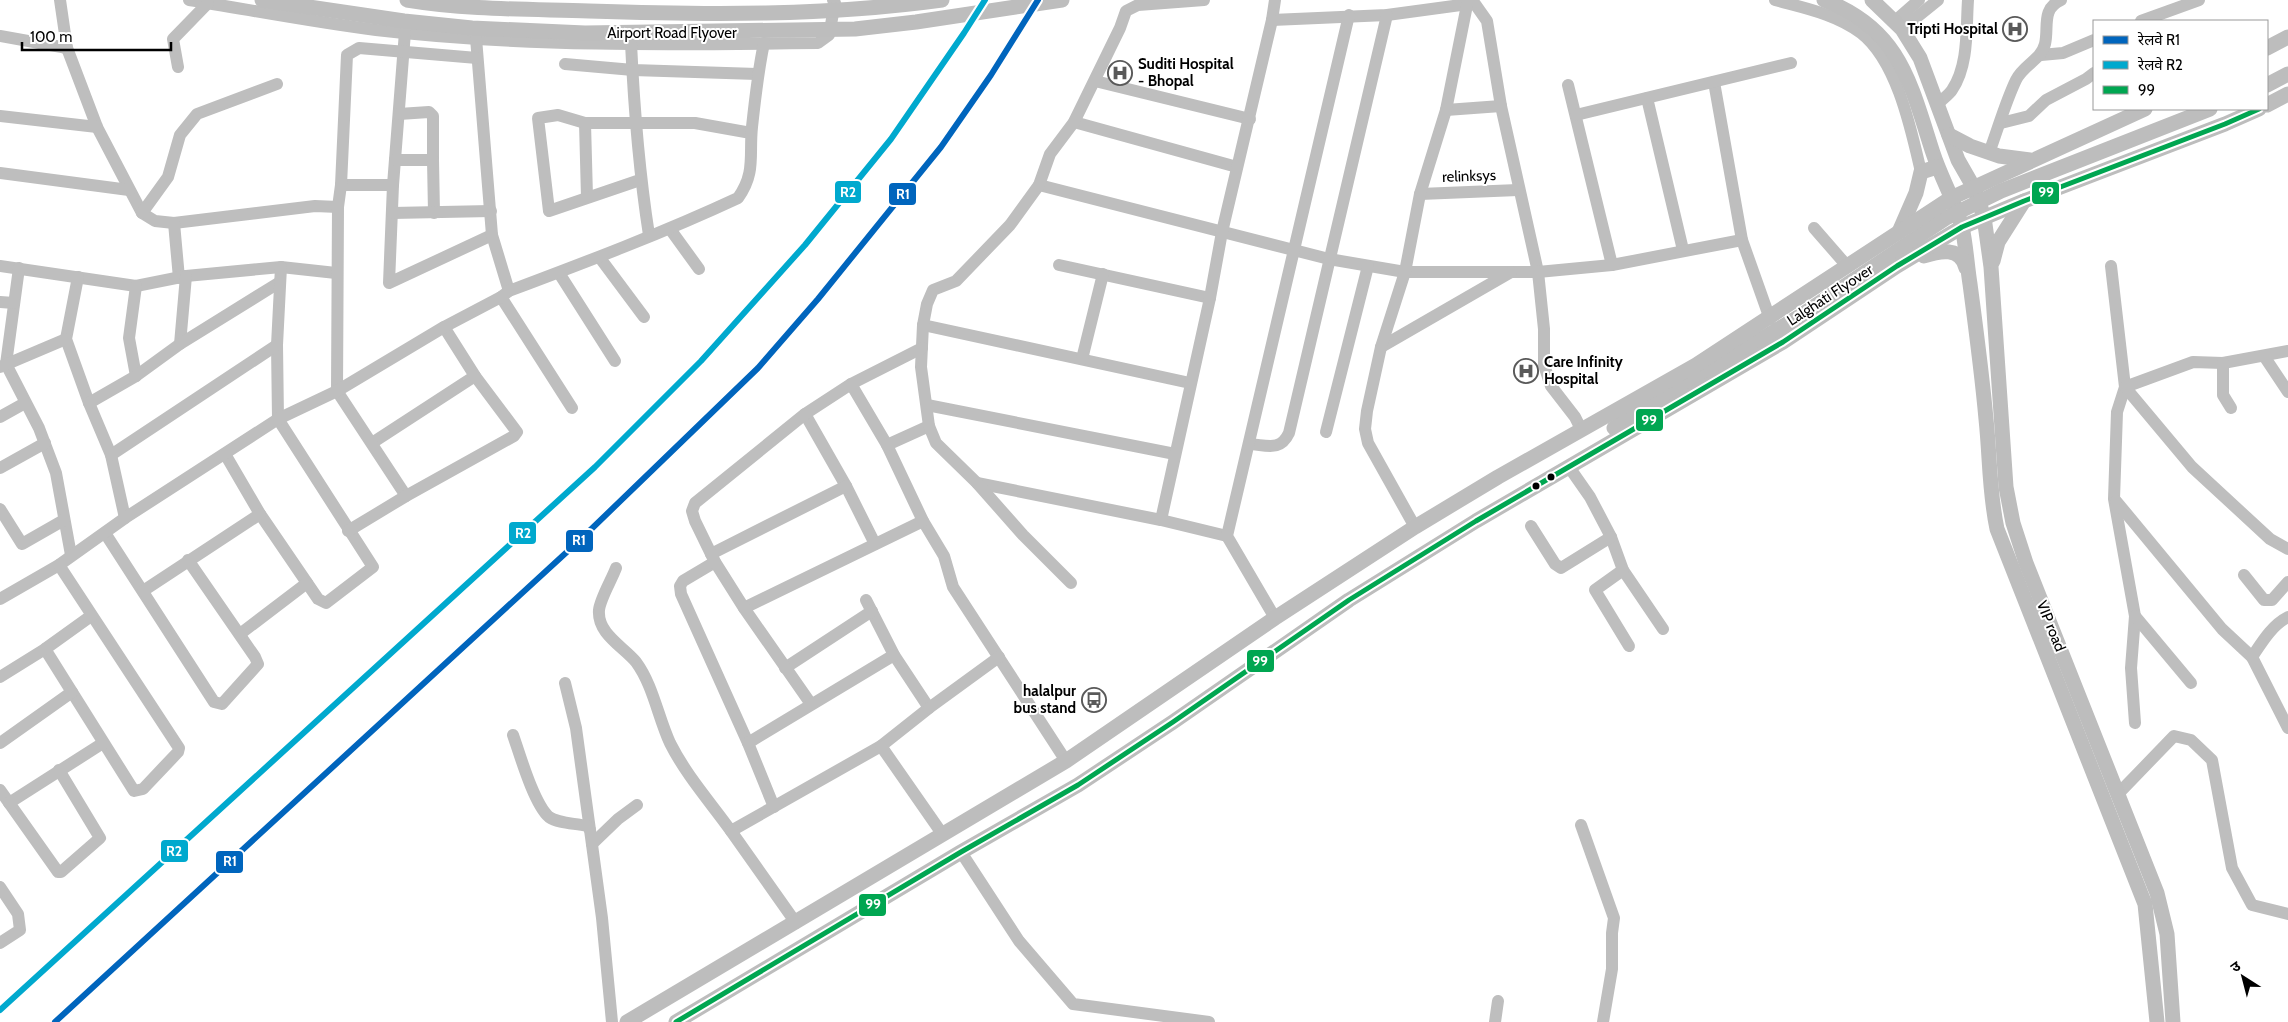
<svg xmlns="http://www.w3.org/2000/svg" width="2288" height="1022" viewBox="0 0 2288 1022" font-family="Cabin,'Noto Sans Devanagari',sans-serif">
	<rect width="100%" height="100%" fill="#fff"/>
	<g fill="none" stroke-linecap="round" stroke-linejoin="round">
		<g stroke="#bebebe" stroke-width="12">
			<path d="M60 0 67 48 97 127 142 213 155 221 174 223 315 206 338 207"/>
			<path d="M189 0C251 10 313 22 376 30 521 47 671 45 818 43L829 35 835 3 833 0"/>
			<path d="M1275 0 1272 20 1387 15 1468 4H1475L1487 21 1501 106 1538 272 1544 329V365L1551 386 1575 417 1581 429"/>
			<path d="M1775 0C1804 8 1836 14 1861 33 1897 61 1911 129 1921 172"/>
			<path d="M1895 21 1919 0"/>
			<path d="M2141 21 2199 0"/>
			<path d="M1902 29 1938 0"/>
			<path d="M405 32 393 185 389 283 492 235"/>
			<path d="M0 36 67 48"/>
			<path d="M476 38 492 235 509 291"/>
			<path d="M631 43C634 108 639 171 649 235"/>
			<path d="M2041 55 2063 53 2094 40"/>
			<path d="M565 64 633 70 757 74"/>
			<path d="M178 67 173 39 208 3"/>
			<path d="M1095 81 1250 119"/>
			<path d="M1714 82 1742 240 1770 319"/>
			<path d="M1568 85 1612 265"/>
			<path d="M1647 98 1683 250"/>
			<path d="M1938 104C1942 99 1949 95 1952 90 1969 65 1966 28 1968 0"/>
			<path d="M1446 110 1501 106"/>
			<path d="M1576 115 1791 63"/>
			<path d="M0 116 97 127"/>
			<path d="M1074 122 1237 167"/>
			<path d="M585 123 587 197"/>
			<path d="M2001 123 2029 116 2046 100 2086 79 2094 73"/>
			<path d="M1989 153C1998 129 2005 103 2016 80 2023 65 2041 60 2045 44 2049 27 2041 9 2061 0"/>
			<path d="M395 160H433V116L429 112 399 114"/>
			<path d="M433 160 434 213"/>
			<path d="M0 173 129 190"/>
			<path d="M640 180 549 211 538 118 558 115 585 123H695L751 133"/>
			<path d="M341 185H393"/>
			<path d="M1039 185 1329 259 1405 272H1538L1612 265 1742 240"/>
			<path d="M1420 194 1518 190"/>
			<path d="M142 213 168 177 180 135 197 114 277 84"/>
			<path d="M392 213 491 211"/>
			<path d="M174 223 179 278"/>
			<path d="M1814 228 1848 267"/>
			<path d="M670 229 699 269"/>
			<path d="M600 258 644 317"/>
			<path d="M1059 265 1210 298"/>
			<path d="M0 266 136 286 186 276 281 267 336 273"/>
			<path d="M2111 266 2125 387 2117 412 2114 499 2135 616 2131 668 2135 723"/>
			<path d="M19 268 6 364 39 428 56 473 71 555"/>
			<path d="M559 273 615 361"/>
			<path d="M78 277 66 339 89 403 111 455 125 518"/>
			<path d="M501 297 572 408"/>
			<path d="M0 302 14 303"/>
			<path d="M923 325 1190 383"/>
			<path d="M180 344 186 276"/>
			<path d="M1381 347 1511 272"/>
			<path d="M2288 351 2223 363 2193 362 2125 387 2192 467 2270 539 2288 549"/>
			<path d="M2264 356 2288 392"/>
			<path d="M1082 359 1103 274"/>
			<path d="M2223 363V395L2231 408"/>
			<path d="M0 367 66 339"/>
			<path d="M136 376 129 338 136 286"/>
			<path d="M851 384 887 445 923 521 944 556 953 587 1066 761"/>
			<path d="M89 403 136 376 180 344 280 282"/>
			<path d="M927 405 1175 454"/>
			<path d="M805 414 846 486 875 544"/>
			<path d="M0 417 25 403"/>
			<path d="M1326 432 1368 266"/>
			<path d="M372 443 475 376"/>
			<path d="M1249 444C1267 445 1280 452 1289 433L1387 15"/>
			<path d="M887 445 929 426"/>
			<path d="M225 454 260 514 318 599 326 603 373 567 278 419 277 345 281 267"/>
			<path d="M111 455 277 345"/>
			<path d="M1569 467 1590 497 1611 537 1623 570 1663 629"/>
			<path d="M0 468 45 443"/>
			<path d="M977 483 1161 520 1227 536"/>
			<path d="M406 496 337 391 338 207 341 185 347 55 359 48 477 58"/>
			<path d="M2116 501 2222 629 2252 657"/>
			<path d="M0 509 22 544 64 520"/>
			<path d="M1161 520 1210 298 1222 232 1272 20"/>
			<path d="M1531 526 1555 564 1561 568 1611 537"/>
			<path d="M1415 527 1368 443 1365 429 1367 411 1381 347 1405 272 1420 194 1446 110 1468 0"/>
			<path d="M348 531 406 496 514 436 517 432 475 376 444 327"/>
			<path d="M105 533 214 702 222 704 258 664 255 657 188 560"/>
			<path d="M711 554 846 486"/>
			<path d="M715 562 683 581 680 586 681 594 748 743 774 807"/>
			<path d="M616 568C612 579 600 599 599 610 597 634 624 647 636 662 653 685 658 717 670 743 686 775 711 803 731 831L881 746 929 708 894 655 866 600"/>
			<path d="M1623 570 1595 590 1629 646"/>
			<path d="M2244 575 2264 600H2272L2288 582"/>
			<path d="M1071 583 1023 535 977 483 936 443 929 426 921 367 923 325 927 304 933 290 956 281 1010 225 1039 185 1050 154 1074 122 1120 28 1126 11 1138 5 1204 0"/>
			<path d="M143 591 260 514"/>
			<path d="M0 599 59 565 125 518 278 419 337 391 444 327 501 297 509 291C586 262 663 233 738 198 756 173 749 155 752 127 755 99 758 71 764 43"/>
			<path d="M744 608 923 521"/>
			<path d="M2135 616 2191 683"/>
			<path d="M2288 617C2272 625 2262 642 2252 657L2288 728"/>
			<path d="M1275 618 1227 536C1269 363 1307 189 1349 15"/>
			<path d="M240 634 307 583"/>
			<path d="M45 649 134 791 143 789 178 752 179 748 59 565"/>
			<path d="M785 668 872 611"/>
			<path d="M0 677 45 649 91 616"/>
			<path d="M565 683 576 728 590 830"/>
			<path d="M811 704 744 608 715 562 695 521 692 511 695 503 805 414 851 384 922 348"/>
			<path d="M929 708 999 657"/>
			<path d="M513 735C520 755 534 804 549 817 559 824 575 823 587 826L590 830 602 918 612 1022"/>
			<path d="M0 743 72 692"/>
			<path d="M748 743 894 655"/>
			<path d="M881 746 943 835"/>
			<path d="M0 790 58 872H61L100 838 59 770"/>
			<path d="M2117 795 2174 736 2191 740 2212 760 2232 868 2252 905 2288 914"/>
			<path d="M9 803 103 743"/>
			<path d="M1581 825 1614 918 1612 933V969L1603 1022"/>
			<path d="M731 831 796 923"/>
			<path d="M592 844 618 819 637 805"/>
			<path d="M961 852 1019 941 1073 1004 1209 1022"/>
			<path d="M0 887 18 914 20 930 0 943"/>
			<path d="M1495 1022 1498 1001"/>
		</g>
		<g stroke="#bdbdbd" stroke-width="15">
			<path d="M262 0 404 21 472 28 585 33 855 29 916 22 1062 0"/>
			<path d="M407 0C467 10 528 9 589 11 707 15 825 16 942 0"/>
			<path d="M1824 0C1900 29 1910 82 1933 153 1941 178 1955 201 1962 227 1966 245 1967 265 1970 284 1976 329 1982 374 1986 419 1990 456 1989 492 1997 529L2145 904 2157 1022"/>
			<path d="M1872 0 1902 29 1920 58 1958 160 1974 188 1984 217 1991 267 2006 487 2013 523 2026 563 2157 893 2167 934 2173 1022"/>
			<path d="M2267 48 2288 37"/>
			<path d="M2267 85 2288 74"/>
			<path d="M2267 105 2288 94"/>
			<path d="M1949 135 1970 146 1999 156 2030 160"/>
			<path d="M1899 232 1916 193 1921 172 1937 167"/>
			<path d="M1924 256C1939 251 1961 246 1966 268"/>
			<path d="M1993 261 1998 242 2024 201"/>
			<path d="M1614 428 1800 316 1946 218 2001 191 2210 109"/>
			<path d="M627 1022 1066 761 1275 618 1415 527 1498 477 1696 365 1951 198 2145 109"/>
			<path d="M676 1022 961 852 1078 785 1173 722 1349 600 1476 521 1783 342 1897 266 1962 227 2024 201 2225 124 2259 109"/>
		</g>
		<defs>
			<path id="bus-1" d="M676 1022 961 852 1078 785 1173 722 1349 600 1476 521 1783 342 1897 266 1962 227 2024 201 2225 124 2259 109"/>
		</defs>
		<use href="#bus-1" stroke="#fff" stroke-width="9"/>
		<use href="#bus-1" stroke="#00a651" stroke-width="5"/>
		<defs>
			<path id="rail-1" d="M55 1022 581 539 758 368 818 299 941 147 991 75 1038 0"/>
			<path id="rail-2" d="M0 1010 595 467 701 361 805 245 891 139 964 33 985 0"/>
		</defs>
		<use href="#rail-1" stroke="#fff" stroke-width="10"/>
		<use href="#rail-2" stroke="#fff" stroke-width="10"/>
		<use href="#rail-1" stroke="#0065bd" stroke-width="6"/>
		<use href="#rail-2" stroke="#00a9ce" stroke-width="6"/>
	</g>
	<defs>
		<symbol id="hospital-ring" viewBox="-11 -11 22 22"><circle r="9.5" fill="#fff" stroke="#595959" stroke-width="1.5"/><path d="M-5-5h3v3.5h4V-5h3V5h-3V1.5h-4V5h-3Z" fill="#595959"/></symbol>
		<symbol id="bus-ring" viewBox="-11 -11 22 22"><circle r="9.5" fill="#fff" stroke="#595959" stroke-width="1.5"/><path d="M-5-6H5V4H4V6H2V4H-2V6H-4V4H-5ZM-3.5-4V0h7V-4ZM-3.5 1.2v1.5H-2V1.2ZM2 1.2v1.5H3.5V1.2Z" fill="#595959"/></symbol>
	</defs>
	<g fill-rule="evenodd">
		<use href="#hospital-ring" x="2001" y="15" width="28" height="28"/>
		<use href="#hospital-ring" x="1106" y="59" width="28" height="28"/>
		<use href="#hospital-ring" x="1512" y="357" width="28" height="28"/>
		<use href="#bus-ring" x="1080" y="686" width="28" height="28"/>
	</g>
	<g fill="#000" stroke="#fff" stroke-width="2">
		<circle cx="1551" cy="477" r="4.5"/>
		<circle cx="1536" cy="486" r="4.5"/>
	</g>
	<g text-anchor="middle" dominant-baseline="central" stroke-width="4" stroke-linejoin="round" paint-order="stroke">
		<g font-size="15" font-weight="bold" fill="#000" stroke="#fff" text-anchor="end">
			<text x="1998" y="29">Tripti Hospital</text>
			<text x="1138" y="64" text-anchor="start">Suditi Hospital<tspan x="1138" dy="17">- Bhopal</tspan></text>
			<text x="1544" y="362" text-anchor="start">Care Infinity<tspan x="1544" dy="17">Hospital</tspan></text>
			<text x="1076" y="691">halalpur<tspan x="1076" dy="17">bus stand</tspan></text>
		</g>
		<g font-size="15" fill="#000" stroke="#fff">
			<text x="672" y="33">Airport Road Flyover</text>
			<text transform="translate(1469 176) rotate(-2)">relinksys</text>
			<text transform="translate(1830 295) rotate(-33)">Lalghati Flyover</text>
			<text transform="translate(2051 626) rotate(68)">VIP road</text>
		</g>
	</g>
	<g stroke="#fff" stroke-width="2">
		<rect x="834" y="180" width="28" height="24" rx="5" fill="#00a9ce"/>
		<rect x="2031" y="181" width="29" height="24" rx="5" fill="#00a651"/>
		<rect x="888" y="182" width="29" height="24" rx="5" fill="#0065bd"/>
		<rect x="1635" y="408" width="29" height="24" rx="5" fill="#00a651"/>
		<rect x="508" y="521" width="29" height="24" rx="5" fill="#00a9ce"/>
		<rect x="565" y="529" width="29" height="24" rx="5" fill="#0065bd"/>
		<rect x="1246" y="649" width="29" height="24" rx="5" fill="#00a651"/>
		<rect x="160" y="839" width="29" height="24" rx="5" fill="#00a9ce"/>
		<rect x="215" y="850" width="29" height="24" rx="5" fill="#0065bd"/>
		<rect x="858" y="893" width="29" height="24" rx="5" fill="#00a651"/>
	</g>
	<g font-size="14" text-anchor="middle" font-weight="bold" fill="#fff">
		<text x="848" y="197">R2</text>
		<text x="2046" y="197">99</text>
		<text x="903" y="199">R1</text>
		<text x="1649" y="425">99</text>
		<text x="523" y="538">R2</text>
		<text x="579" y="545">R1</text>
		<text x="1260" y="666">99</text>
		<text x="174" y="856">R2</text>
		<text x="230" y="866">R1</text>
		<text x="873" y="909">99</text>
	</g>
	<rect x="2093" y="20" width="175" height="90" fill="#ffffff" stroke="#999999"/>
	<rect x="2103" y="36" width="25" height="8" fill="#0065bd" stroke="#999999"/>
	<text x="2138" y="45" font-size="15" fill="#000000">रेलवे R1</text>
	<rect x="2103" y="61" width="25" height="8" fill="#00a9ce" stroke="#999999"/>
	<text x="2138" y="70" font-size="15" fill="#000000">रेलवे R2</text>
	<rect x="2103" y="86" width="25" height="8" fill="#00a651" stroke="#999999"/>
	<text x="2138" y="95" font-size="15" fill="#000000">99</text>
	<g transform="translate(2243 977) rotate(324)" stroke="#ffffff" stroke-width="4" paint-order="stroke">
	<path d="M0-4L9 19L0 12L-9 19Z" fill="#000000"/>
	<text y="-8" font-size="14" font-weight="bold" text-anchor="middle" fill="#000000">उ</text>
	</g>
	<path d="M22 42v8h149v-8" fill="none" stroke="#000000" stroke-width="2.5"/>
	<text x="30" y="42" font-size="15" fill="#000000" stroke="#ffffff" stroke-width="4" paint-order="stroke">100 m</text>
</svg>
